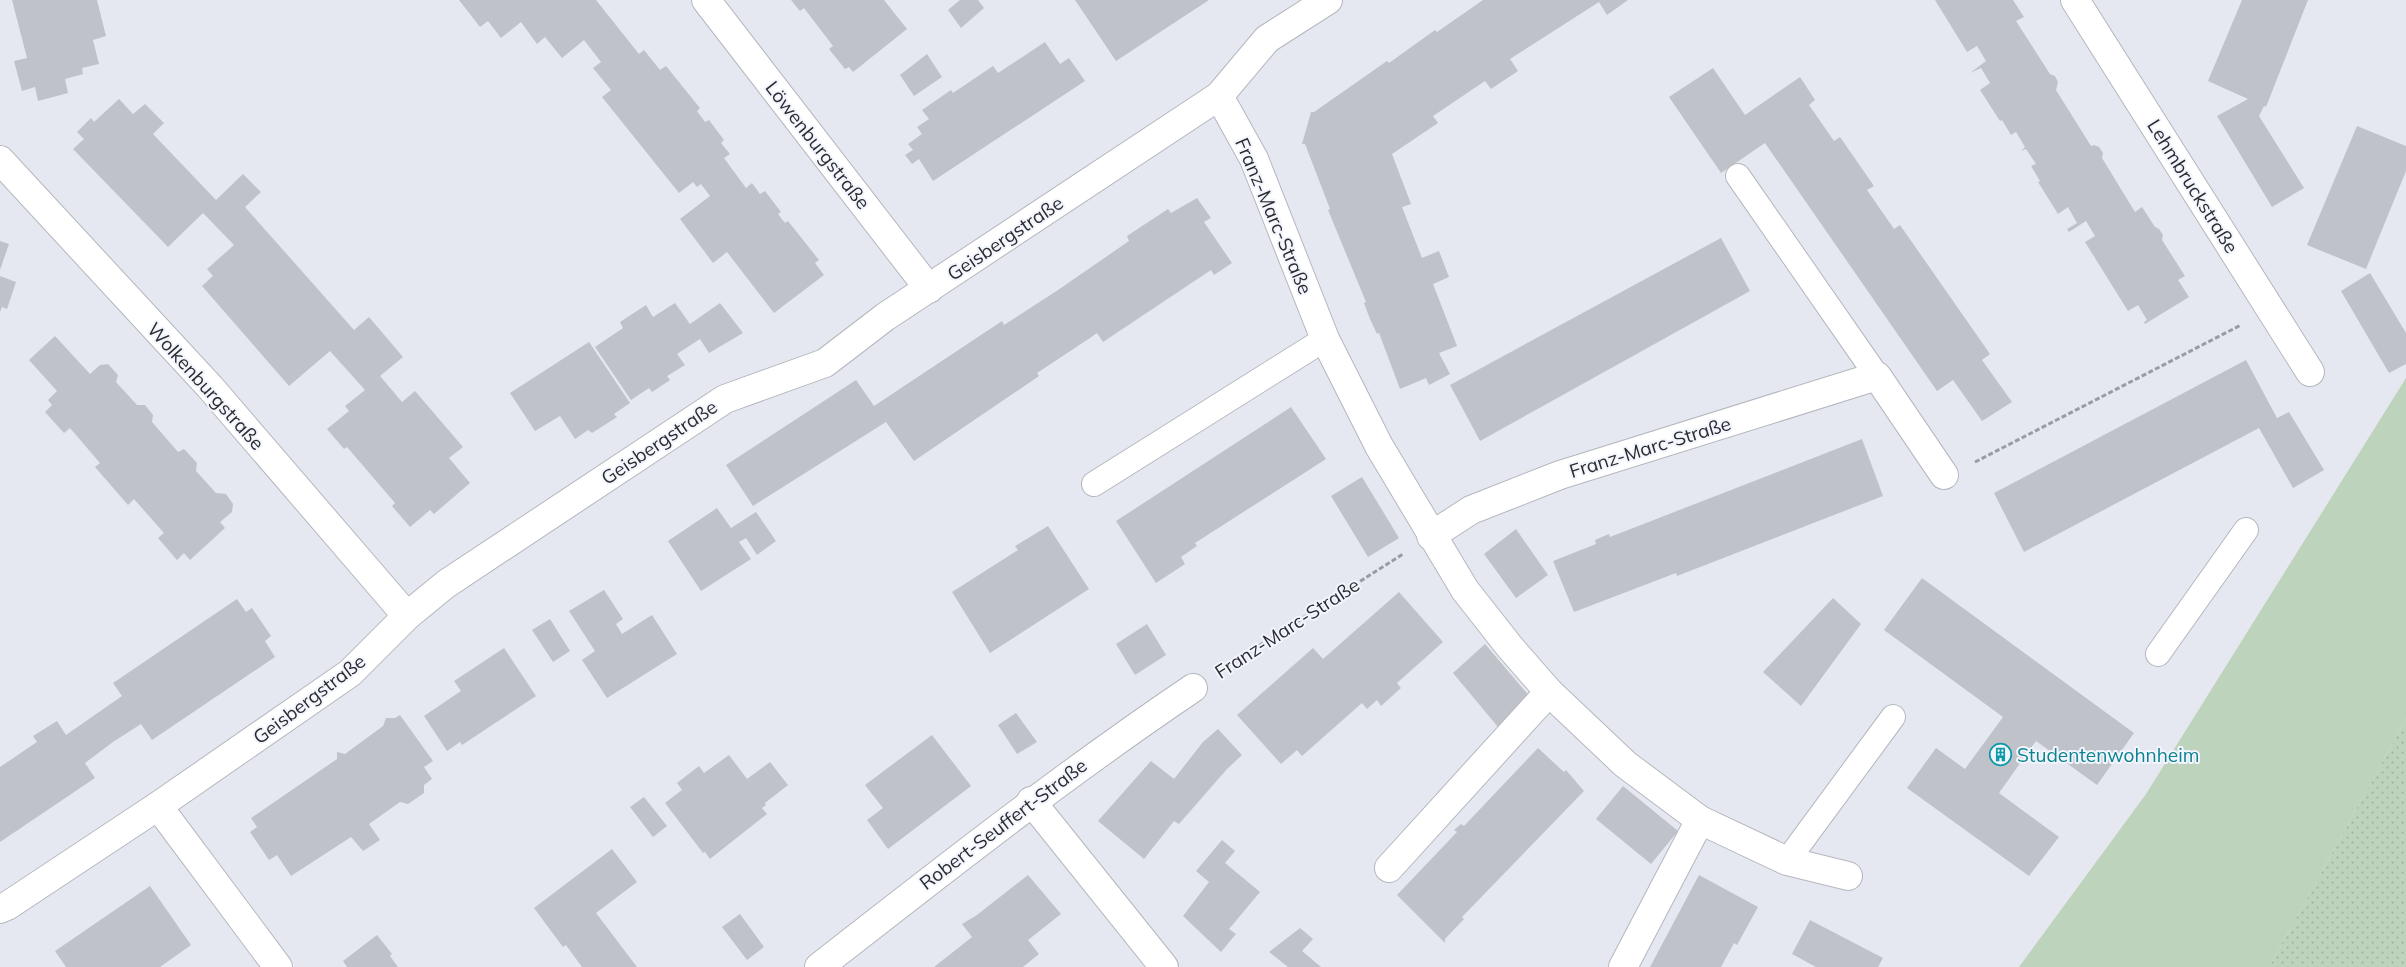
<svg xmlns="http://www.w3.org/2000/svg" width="2406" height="967" viewBox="0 0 2406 967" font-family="Mulish,sans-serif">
	<defs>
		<pattern id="park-dots" width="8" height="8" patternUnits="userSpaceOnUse" patternTransform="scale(1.25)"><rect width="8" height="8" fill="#bed3bb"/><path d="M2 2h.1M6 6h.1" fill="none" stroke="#a3b5a1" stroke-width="1.8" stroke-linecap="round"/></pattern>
	</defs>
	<rect width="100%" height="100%" fill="#e5e8f0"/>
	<path fill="#bed3bb" d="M2406 378V719L2269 967H2019L2146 794Z"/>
	<path fill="url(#park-dots)" d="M2406 719V967H2269Z"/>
	<g fill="#c0c2ca">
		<path d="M12 0H97L106 36 93 40 99 64 82 68 83 74 65 79 68 93 38 101 35 87 22 91 14 61 27 58Z"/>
		<path d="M459 0H596L639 54 644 50 660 70 666 66 700 108 697 111 705 122 709 120 724 140 721 143 730 154 724 158 746 188 752 183 760 194 765 191 781 212 778 214 785 223 788 221 819 260 815 263 824 275 774 313 727 252 713 263 680 219 710 196 701 184 697 187 693 182 679 193 602 97 611 90 593 68 601 62 584 40 562 58 545 37 537 44 521 22 501 38 488 21 480 27Z"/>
		<path d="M791 0H884L907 29 853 72 849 67 845 69 829 49 833 46 804 8 800 11Z"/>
		<path d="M960 0H978L984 8 961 28 948 10Z"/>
		<path d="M1075 0H1209L1116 61Z"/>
		<path d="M1483 0H1628L1607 15 1599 2 1510 59 1518 71 1491 89 1485 81 1433 116 1438 123 1392 154 1411 204 1402 207 1422 258 1439 251 1449 277 1433 284 1457 346 1439 353 1450 374 1429 385 1426 378 1400 389 1379 333 1377 334 1370 319 1364 303 1366 302 1328 210 1330 209 1305 144H1302L1311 112H1314L1387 61 1389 63 1435 30 1437 32Z"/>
		<path d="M1935 0H2013L2024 17 2016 21 2050 74 2055 76 2058 82 2056 90 2091 146 2094 145 2099 147 2103 153 2102 158 2135 212 2142 207 2155 227 2159 229 2163 235 2162 240 2185 276 2178 280 2189 297 2145 324 2144 322 2147 320 2138 305 2128 311 2085 242 2095 236 2086 221 2069 232 2067 229 2077 223 2068 207 2058 214 2038 182 2040 181 2031 166 2036 164 2026 149 2021 151 2025 147 2016 132 2011 135 2002 120 2000 121 1980 90 1990 83 1981 68 1970 73 1986 61 1977 46 1967 52Z"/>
		<path d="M2242 0H2308L2266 107 2264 106 2259 116 2304 188 2272 207 2217 116 2248 99 2208 81Z"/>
		<path d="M1045 42 1060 64 1069 58 1085 81 933 181 919 159 912 164 905 155 913 150 908 144 922 134 917 127 929 119 922 110 951 90 953 93 993 66 998 73Z"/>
		<path d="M927 54 942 77 914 96 900 75Z"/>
		<path d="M1713 68 1745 115 1800 77 1815 100 1809 105 1834 141 1840 137 1874 186 1867 190 1894 229 1900 225 1990 354 1982 360 2012 402 1982 421 1953 380 1937 391 1765 143 1721 173 1669 97Z"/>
		<path d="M119 99 133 114 145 104 164 123 153 134 216 200 243 174 261 192 245 207 354 330 369 317 403 357 380 376 402 402 415 391 463 447 449 458 470 483 434 514 430 510 410 527 392 506 395 503 347 447 344 449 327 429 349 411 345 406 365 390 330 351 289 386 202 286 213 276 207 269 234 245 203 213 168 247 73 149 84 139 77 132 91 118 94 122Z"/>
		<path d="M2357 126 2406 146V171L2366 269 2307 245Z"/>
		<path d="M1197 198 1211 218 1204 222 1232 263 1214 275 1211 270 1103 342 1097 333 1090 338 1037 373 1039 376 914 461 886 422 753 506 726 465 856 380 874 406 1002 321 1004 325 1058 290 1129 241 1127 236 1168 209 1171 213Z"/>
		<path d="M1721 238 1750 291 1480 441 1450 385Z"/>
		<path d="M0 241 9 244 0 270Z"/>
		<path d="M2370 273 2406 333V364L2389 373 2341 291Z"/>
		<path d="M0 276 16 282 7 309 2 307 0 312Z"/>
		<path d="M675 303 690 324 720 303 743 333 709 353 700 339 677 354 685 365 667 376 670 380 652 392 649 388 631 400 595 347 623 328 620 322 646 305 653 317Z"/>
		<path d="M55 336 90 374 100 365 108 364 118 375 116 382 137 405H145L153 415 152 422 178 452 184 449 197 463 196 471 216 493 226 494 233 504 232 512 220 522 225 528 190 560 184 553 177 560 158 538 164 533 134 499 128 505 95 467 100 463 70 428 64 433 45 412 52 405 48 400 57 391 29 360Z"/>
		<path d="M589 342 630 403 614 414 617 417 592 433 588 430 575 439 560 416 535 431 510 393Z"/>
		<path d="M2246 360 2277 418 2289 412 2324 470 2293 488 2259 428 2024 552 1994 493Z"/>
		<path d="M1291 407 1326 459 1195 543 1197 546 1181 557 1185 564 1156 583 1116 521Z"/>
		<path d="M1862 439 1883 496 1677 576 1676 573 1574 612 1553 561 1596 544 1595 540 1609 534 1610 537Z"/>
		<path d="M1362 477 1399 538 1368 557 1331 496Z"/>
		<path d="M717 508 731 528 756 512 776 541 757 555 746 538 739 542 751 559 701 591 668 541Z"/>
		<path d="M1048 526 1089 589 990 653 952 592 1018 550 1015 546Z"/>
		<path d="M1516 529 1548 575 1516 598 1484 554Z"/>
		<path d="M1922 578 2134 733 2097 785 2036 741 1999 793 2059 837 2029 876 1907 788 1936 748 1965 769 2003 717 1884 630Z"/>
		<path d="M604 590 623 619 616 624 622 634 652 615 677 654 607 698 582 660 595 651 569 611Z"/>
		<path d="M1399 592 1443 642 1397 683 1401 688 1381 706 1377 700 1367 709 1362 703 1302 756 1297 750 1281 764 1237 715 1313 648 1323 659Z"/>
		<path d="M1833 598 1861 624 1801 706 1763 672Z"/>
		<path d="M237 599 246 612 252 608 271 636 265 641 275 657 152 740 141 724 113 742 85 763 95 778 0 842V767L37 742 33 736 57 721 66 735 122 696 113 683Z"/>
		<path d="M550 619 570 651 553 662 532 630Z"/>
		<path d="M1147 624 1166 655 1135 675 1116 644Z"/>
		<path d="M1485 644 1531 698 1498 727 1453 673Z"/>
		<path d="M504 648 536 696 462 745 460 742 447 751 424 716 461 691 454 681Z"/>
		<path d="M1016 713 1037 742 1017 754 998 725Z"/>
		<path d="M400 715 433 761 424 767 432 779 424 785V793L408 804 400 802 369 824 380 840 363 851 351 837 291 876 277 855 269 860 250 832 257 827 251 818 337 759V752L345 754 383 726 386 718H395Z"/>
		<path d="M1218 729 1242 755 1227 769 1179 824 1174 821 1144 859 1098 821 1151 761 1174 779 1203 742Z"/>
		<path d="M932 735 971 786 888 849 867 820 883 808 865 785Z"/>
		<path d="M1538 748 1564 772 1566 770 1584 791 1462 917 1464 919 1445 939V943L1397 895 1457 832 1454 830 1461 824 1464 826Z"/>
		<path d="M729 755 747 779 770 762 788 785 765 803 766 805 762 808 767 814 710 859 705 852 703 853 665 803 682 790 677 783 699 766 704 773Z"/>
		<path d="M1623 786 1678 831 1651 864 1596 819Z"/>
		<path d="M644 797 667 826 653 837 630 807Z"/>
		<path d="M1222 840 1235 851 1225 863 1260 892 1229 929 1236 934 1221 952 1183 916 1209 882 1196 871Z"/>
		<path d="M612 849 637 882 596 913 637 967H582L566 945 563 947 534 908Z"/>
		<path d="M1028 875 1061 914 1028 940 1039 954 1023 967H934L972 937 962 924 977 915Z"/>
		<path d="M1699 875 1758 907 1737 945 1734 943 1721 967H1650Z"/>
		<path d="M150 886 191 945 160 967H66L55 951Z"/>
		<path d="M740 914 764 947 747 960 722 927Z"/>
		<path d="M1810 920 1883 958 1878 967H1816L1792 954Z"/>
		<path d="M1300 928 1313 939 1302 951 1321 967H1288L1269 952Z"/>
		<path d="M377 935 392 954 390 956 398 967H347L343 961Z"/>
	</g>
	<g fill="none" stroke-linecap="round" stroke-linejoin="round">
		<defs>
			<g id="service">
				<path d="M1738 176 1877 376"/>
				<path d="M1094 484 1325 339"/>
				<path d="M2158 654 2246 530"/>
				<path d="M1787 861 1893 717"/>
			</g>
			<g id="minor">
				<path d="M706 0 929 289"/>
				<path d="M2075 0 2310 372"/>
				<path d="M1219 96 1254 159 1325 339 1379 446 1465 590 1509 646 1549 692 1625 764 1700 820 1787 861 1848 876"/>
				<path d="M0 160 210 387 407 616"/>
				<path d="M1431 536 1471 510 1560 475 1877 376 1944 475"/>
				<path d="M1031 801 1164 967"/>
				<path d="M158 806 278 967"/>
				<path d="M1389 868 1549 692"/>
				<path d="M0 909 7 906 158 806 350 673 407 616 446 584 725 399 825 363 885 317 1219 96 1267 39 1328 0"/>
				<path d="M819 967C942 871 1064 775 1193 688"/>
				<path d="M1623 967 1700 820"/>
			</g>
		</defs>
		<use href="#service" stroke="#b4b7be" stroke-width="26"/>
		<use href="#minor" stroke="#b4b7be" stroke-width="30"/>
		<g stroke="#9a9ca2" stroke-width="3" stroke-dasharray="5 2.5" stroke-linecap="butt">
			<path d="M1975 462 2241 325"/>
			<path d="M1221 670 1403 554"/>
		</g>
		<use href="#service" stroke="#fff" stroke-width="24"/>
		<use href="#minor" stroke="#fff" stroke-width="28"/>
	</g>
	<defs>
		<symbol id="building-ring" viewBox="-11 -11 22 22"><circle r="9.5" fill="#f2f5fd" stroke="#0f9aa8" stroke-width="1.5"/><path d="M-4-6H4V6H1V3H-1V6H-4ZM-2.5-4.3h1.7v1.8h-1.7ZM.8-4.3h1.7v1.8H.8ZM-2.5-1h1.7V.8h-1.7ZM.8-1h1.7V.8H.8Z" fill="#0f9aa8"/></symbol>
	</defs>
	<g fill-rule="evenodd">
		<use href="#building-ring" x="1988" y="742" width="25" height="25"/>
	</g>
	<g text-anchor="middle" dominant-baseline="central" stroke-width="4" stroke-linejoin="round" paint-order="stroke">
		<g font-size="19" fill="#2a2b2e" stroke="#f2f5fd">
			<text transform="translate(818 145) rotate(52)">Löwenburgstraße</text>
			<text transform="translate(2193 186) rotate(58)">Lehmbruckstraße</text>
			<text transform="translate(1274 216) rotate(67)">Franz-Marc-Straße</text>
			<text transform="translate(1005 238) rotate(-34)">Geisbergstraße</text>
			<text transform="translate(206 386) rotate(48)">Wolkenburgstraße</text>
			<text transform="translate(659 442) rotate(-34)">Geisbergstraße</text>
			<text transform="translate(1650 447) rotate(-17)">Franz-Marc-Straße</text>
			<text transform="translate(1287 628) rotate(-33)">Franz-Marc-Straße</text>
			<text transform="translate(309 699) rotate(-37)">Geisbergstraße</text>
			<text transform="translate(1003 824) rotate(-37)">Robert-Seuffert-Straße</text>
		</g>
		<g font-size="19" fill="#0d838f" stroke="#f2f5fd" text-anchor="start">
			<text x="2017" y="755">Studentenwohnheim</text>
		</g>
	</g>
</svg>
